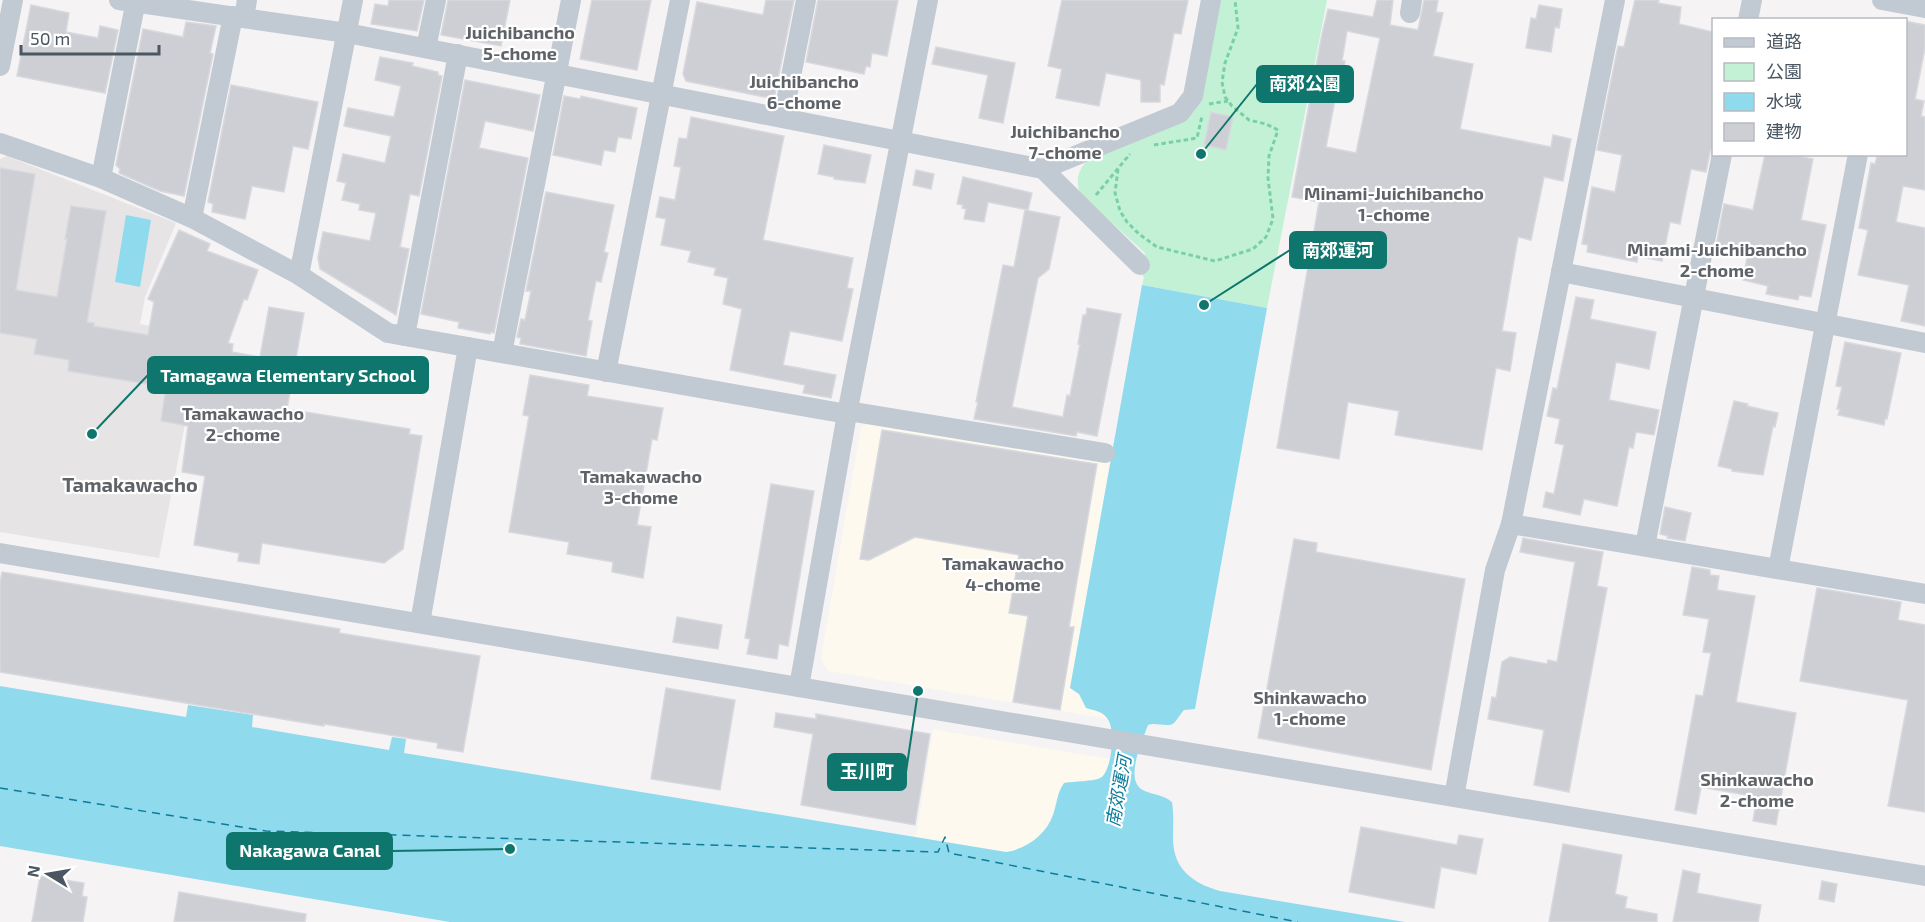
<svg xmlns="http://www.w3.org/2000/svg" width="1925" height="922" viewBox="0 0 1925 922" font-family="'Exo 2','Noto Sans JP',sans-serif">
	<rect width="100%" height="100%" fill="#f5f3f3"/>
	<g fill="#fdf9ef">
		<path d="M872 421 1111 461 1070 688 1079 694 1086 708 1102 713 1109 719 828 671 821 658 861 427Z"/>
		<path d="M933 729 1110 759 1109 763 1103 776 1098 779 1077 781 1059 790 1052 817 1046 828 1037 838 1015 851 1006 852 916 837Z"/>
	</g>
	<path fill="#e6e4e5" d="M7 156 176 223 145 297 140 324 202 336 159 558 0 532V159Z"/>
	<path fill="#c3f1d5" d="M1219 0H1327L1267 308 1142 285 1144 277 1141 274 1145 253 1080 194C1076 181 1077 172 1086 162L1183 119 1193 113 1200 97Z"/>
	<g fill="#90daee">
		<path d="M126 215 151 220 140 287 115 282Z"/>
		<path d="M1142 285 1267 308 1195 709 1184 710C1180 714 1178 719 1174 723 1168 728 1156 722 1148 725 1143 739 1125 777 1141 789 1151 795 1163 794 1172 802 1174 815 1173 827 1173 840 1174 870 1193 883 1220 891L1405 922H450L0 846V686L186 717 188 705 253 715 252 727 389 750 392 737 406 739 404 753 1006 852C1026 849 1046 835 1053 815 1057 804 1057 793 1064 783 1073 781 1096 782 1102 777 1112 768 1116 728 1107 718 1102 711 1093 710 1086 708L1079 694 1070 688Z"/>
	</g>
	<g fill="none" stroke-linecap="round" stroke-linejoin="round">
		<path stroke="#0c7c9b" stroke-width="1.5" stroke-dasharray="8 6" stroke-linecap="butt" d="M0 788 266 831 938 852 945 837 949 853 1298 922"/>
	</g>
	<g fill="#cdcfd5" stroke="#d7d9de" stroke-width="1.5" fill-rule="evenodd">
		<path d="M389 0H424L417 31 371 24 375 4 388 6Z"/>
		<path d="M448 0H510L501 46 441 35Z"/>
		<path d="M592 0H651L637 70 580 59Z"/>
		<path d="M766 0H794L774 99 686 81 683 74 697 2 763 15Z"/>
		<path d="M818 0H898L887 56 872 53 870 67 866 66 864 74 806 62Z"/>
		<path d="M1062 0H1188L1181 34 1174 33 1164 85 1160 84V102H1141V80L1106 73 1099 106 1056 98 1062 69 1048 66Z"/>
		<path d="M1377 0H1393L1390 25 1418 30 1424 0H1438L1436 12 1443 13 1433 56 1473 64 1460 129 1551 147 1553 135 1571 139 1563 181 1544 177 1531 240 1518 237 1502 331 1516 333 1510 371 1496 368 1482 450 1395 435 1399 411 1348 402 1339 459 1277 448 1319 202 1292 197 1322 34 1328 9 1373 17ZM1347 31 1380 38 1356 153 1326 147 1337 89H1340L1343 74 1345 61H1342Z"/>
		<path d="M1635 0H1659L1658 3 1681 7 1679 24 1713 32V146L1710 152 1706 172 1691 169 1680 224 1670 222 1662 261 1638 256 1637 262 1587 252 1588 245 1582 244 1592 187 1615 192 1622 155 1597 150 1618 46 1624 47Z"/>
		<path d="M31 5 69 13 66 32 98 38 100 26 118 30 105 93 17 76Z"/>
		<path d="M1539 5 1562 9 1559 28 1555 27 1551 52 1526 48 1531 18 1536 19Z"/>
		<path d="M1905 21 1925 25V48L1915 99 1924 101 1921 116 1925 117V190L1903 186 1896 222 1925 228V326L1901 321 1909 285 1858 275 1868 230 1859 228 1871 163 1875 164 1877 156 1879 157 1880 154H1905Z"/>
		<path d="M186 22 216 26 210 53 213 54 184 196 160 191 119 173 120 169 116 165 143 29 183 37Z"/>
		<path d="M936 47 1015 63 1003 123 979 118 988 75 932 64Z"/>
		<path d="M380 57 413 63 412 66 438 72V75L442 76 419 196 410 194 400 247 409 249 396 315 320 269 318 258 323 232 370 241 376 213 359 210 360 204 342 200 346 183 337 181 343 154 385 163 391 136 344 126 348 108 394 117 401 86 375 80Z"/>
		<path d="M465 80 540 95 533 131 485 121 479 148 528 158 494 333 491 332 490 334 458 328 459 322 421 314Z"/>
		<path d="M231 85 318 102 308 149 293 146 284 192 252 186 245 219 212 212 213 204 208 202Z"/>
		<path d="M564 96 580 99 581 96 637 108 631 139 618 137 615 152 604 150 601 165 553 155Z"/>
		<path d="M1211 112 1233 117 1226 150 1204 145Z"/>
		<path d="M691 117 784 136 763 240 853 258 847 288 853 289 842 341 790 331 783 365 836 375 831 398 803 393 805 385 730 370 742 309 723 304 728 278 714 275 716 268 688 262 691 251 661 245 666 219 656 217 660 197 675 200 681 167 674 166 679 138 687 139Z"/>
		<path d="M824 145 871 155 865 183 834 179V177L818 174Z"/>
		<path d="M1765 154H1790L1813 159 1801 220 1826 225 1811 297 1799 295 1798 300 1766 294 1768 286 1743 280 1748 252 1716 246 1724 204 1753 210Z"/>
		<path d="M0 168 35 174 16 290 57 297 67 239H65L71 206 106 211 87 322 94 323V326L148 335 154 302 148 299 179 230 210 244 207 251 258 270 247 300 244 299 228 343 233 344 232 352 260 357 269 307 304 313 287 409 410 429 409 434 422 436 403 549 384 563 262 543 259 564 238 561 239 553 194 545 205 476 182 472 188 426 161 421 166 387 68 371 69 360 34 354 37 339 0 333Z"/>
		<path d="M916 170 934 174 931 189 913 185Z"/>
		<path d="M963 177 1032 193 1028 210 988 202 984 222 964 219 966 209 962 208 963 205 957 204Z"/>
		<path d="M546 192 614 205 604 252 608 253 601 282 596 281 588 320 592 321 586 356 520 344 521 338 517 337 521 319 525 320 531 291H526Z"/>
		<path d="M1025 210 1060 217 1049 269 1038 278 1012 407 1063 417 1067 395 1070 396 1080 344H1078L1083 315H1086L1087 308 1121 314 1097 436 1077 432 1076 436 974 419 978 402H976L1003 265 1014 267Z"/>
		<path d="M1576 297 1594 300 1590 319 1656 332 1649 369 1616 362 1609 400 1659 410 1654 435 1636 432 1633 448 1629 447 1617 506 1584 499 1580 515 1543 507 1546 492 1554 494 1564 445 1555 443 1560 419 1547 416 1553 388 1557 389Z"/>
		<path d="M1845 342 1901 353 1887 419H1885L1884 425 1838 415 1840 409H1837L1842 387 1836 386Z"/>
		<path d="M530 375 589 385 587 396 663 408 657 440 652 439 637 525 651 527 643 578 612 572 613 562 567 554 569 542 509 532 529 416 523 415Z"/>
		<path d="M1734 401 1748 404 1747 406 1778 413 1775 427 1773 426 1763 475 1732 471V469L1718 466Z"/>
		<path d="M882 430 1097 464 1069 627H1074L1060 710 1013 702 1028 616 1009 613 1019 555 915 537 869 560 860 559Z"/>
		<path d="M771 484 814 491 788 646 779 644 777 659 747 654 750 639 745 638Z"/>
		<path d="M1665 507 1691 513 1685 541 1667 538 1668 536 1660 534Z"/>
		<path d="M1523 538 1603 552 1597 586 1607 588 1569 792 1534 785 1544 730 1488 719 1492 697 1496 698 1502 662 1510 657 1547 664 1548 660 1557 662 1575 562 1520 552Z"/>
		<path d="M1294 539 1317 543 1316 552 1465 579 1431 770 1258 738Z"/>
		<path d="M1692 567 1710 570V575L1719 576 1717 590 1755 596 1736 702 1796 713 1776 825 1753 821 1757 797 1701 787 1696 814 1675 810 1696 695 1703 696 1711 653 1703 652 1709 619 1683 615Z"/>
		<path d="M2 572 340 629 339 633 480 656 463 752 437 748 438 743 324 724V726L0 672V582Z"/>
		<path d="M1817 588 1901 602 1898 620 1925 625V812L1888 806 1908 700 1800 681Z"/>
		<path d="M677 617 722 625 718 649 673 642Z"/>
		<path d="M666 688 735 700 720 790 651 779Z"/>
		<path d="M776 713 816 719V714L930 734 915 825 801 805 813 734 774 727Z"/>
		<path d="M1361 827 1457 845 1459 835 1483 839 1476 874 1441 867 1434 908 1349 892Z"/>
		<path d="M1563 844 1622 855 1615 894 1627 897 1625 908 1657 914V922H1549Z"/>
		<path d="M1683 870 1700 874 1697 893 1761 905 1758 922H1673Z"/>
		<path d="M40 876 84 883 82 896 87 897 83 922H32Z"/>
		<path d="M1822 881 1837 884 1834 902 1819 899Z"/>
		<path d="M179 892 306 914 305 922H174Z"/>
	</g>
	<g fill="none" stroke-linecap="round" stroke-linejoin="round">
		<g stroke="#7ad0a6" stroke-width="3" stroke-dasharray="4.5 3" stroke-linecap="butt">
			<path d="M1209 104 1228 101"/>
			<path d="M1154 145 1197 138 1202 116"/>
			<path d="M1118 169 1115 193 1120 211 1127 222 1139 234 1157 247 1215 261 1253 249 1266 237 1273 219 1268 178 1269 156 1278 130 1266 124 1249 120 1232 106 1225 97 1222 82 1225 63 1238 28 1235 0"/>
			<path d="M1096 195 1130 154"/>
		</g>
		<g stroke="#c1cad2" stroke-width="20">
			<path d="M119 0 347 33 1043 169 1180 113 1193 96 1211 0"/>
			<path d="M1882 0 1925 8"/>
			<path d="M1410 13 1412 0"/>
			<path d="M244 18 247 0"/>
			<path d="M1748 20 1752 0"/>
			<path d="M426 48 436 0"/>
			<path d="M0 66 13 0"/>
			<path d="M783 117 806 0"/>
			<path d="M0 143 101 178 192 218 299 275 388 333 847 414"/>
			<path d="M1043 169 1140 265"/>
			<path d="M101 178 136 0"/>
			<path d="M192 218 233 16"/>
			<path d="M1561 272 1925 343"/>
			<path d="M299 275 353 0"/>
			<path d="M405 336 458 54"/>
			<path d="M502 353 571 0"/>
			<path d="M606 372 680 0"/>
			<path d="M848 411 1105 453"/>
			<path d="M1511 524 1925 594"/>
			<path d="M1645 546 1722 154"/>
			<path d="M0 553 1925 876"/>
			<path d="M1778 569 1858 154"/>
			<path d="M420 623 468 347"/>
			<path d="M799 687 847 414 928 0"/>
			<path d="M1454 797 1495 570 1511 524 1615 0"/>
		</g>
	</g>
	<g text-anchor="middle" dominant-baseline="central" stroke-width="4.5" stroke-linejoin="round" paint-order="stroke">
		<g font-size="18" font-weight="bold" fill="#5f6368" stroke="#fff">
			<text x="520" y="32">Juichibancho<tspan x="520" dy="21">5-chome</tspan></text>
			<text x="804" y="81">Juichibancho<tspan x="804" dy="21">6-chome</tspan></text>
			<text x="1065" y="131">Juichibancho<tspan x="1065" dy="21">7-chome</tspan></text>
			<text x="1394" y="193">Minami-Juichibancho<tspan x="1394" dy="21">1-chome</tspan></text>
			<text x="1717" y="249">Minami-Juichibancho<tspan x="1717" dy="21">2-chome</tspan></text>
			<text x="243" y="413">Tamakawacho<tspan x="243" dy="21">2-chome</tspan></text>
			<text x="641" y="476">Tamakawacho<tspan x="641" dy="21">3-chome</tspan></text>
			<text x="1003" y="563">Tamakawacho<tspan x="1003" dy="21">4-chome</tspan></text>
			<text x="1310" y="697">Shinkawacho<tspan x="1310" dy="21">1-chome</tspan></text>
			<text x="1757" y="779">Shinkawacho<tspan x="1757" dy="21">2-chome</tspan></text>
		</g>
		<g font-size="18" font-style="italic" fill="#0c7c9b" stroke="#fff">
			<text transform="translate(1118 791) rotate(-80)">南郊運河</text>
		</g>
		<g font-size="20" font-weight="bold" fill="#5f6368" stroke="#fff">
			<text x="130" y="484">Tamakawacho</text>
		</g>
	</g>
	<path fill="none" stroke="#0f766e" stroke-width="2" d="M1201 154L1257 84M1204 305L1290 250M92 434L148 375M918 691L906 772M510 849L392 851"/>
	<g fill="#0f766e" stroke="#fff" stroke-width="2">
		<circle cx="1201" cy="154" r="6"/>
		<circle cx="1204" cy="305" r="6"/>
		<circle cx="92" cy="434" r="6"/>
		<circle cx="918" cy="691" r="6"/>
		<circle cx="510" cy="849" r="6"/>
	</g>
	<g fill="#0f766e" stroke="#0f766e" stroke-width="2">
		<rect x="1257" y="66" width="96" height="36" rx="6"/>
		<rect x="1290" y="232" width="96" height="36" rx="6"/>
		<rect x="148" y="357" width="280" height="36" rx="6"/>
		<rect x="828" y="754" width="78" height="36" rx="6"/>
		<rect x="227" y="833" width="165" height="36" rx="6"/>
	</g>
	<g font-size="18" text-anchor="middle" font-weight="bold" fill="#fff">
		<text x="1305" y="90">南郊公園</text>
		<text x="1338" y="257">南郊運河</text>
		<text x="288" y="382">Tamagawa Elementary School</text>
		<text x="867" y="778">玉川町</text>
		<text x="310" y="857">Nakagawa Canal</text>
	</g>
	<rect x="1712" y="18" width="195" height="138" fill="#ffffff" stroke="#b7bbc0" stroke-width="1.5"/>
	<rect x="1724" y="38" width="30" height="9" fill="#c1cad2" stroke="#b7bbc0" stroke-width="1.5"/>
	<text x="1766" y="48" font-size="18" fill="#4a5661">道路</text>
	<rect x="1724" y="63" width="30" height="18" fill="#c3f1d5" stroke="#b7bbc0" stroke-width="1.5"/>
	<text x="1766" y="78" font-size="18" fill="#4a5661">公園</text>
	<rect x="1724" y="93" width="30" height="18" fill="#90daee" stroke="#b7bbc0" stroke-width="1.5"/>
	<text x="1766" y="108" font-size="18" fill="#4a5661">水域</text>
	<rect x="1724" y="123" width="30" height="18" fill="#cdcfd5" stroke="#b7bbc0" stroke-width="1.5"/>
	<text x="1766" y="138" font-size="18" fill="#4a5661">建物</text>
	<g transform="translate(48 874) rotate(281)" stroke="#ffffff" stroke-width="4.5" paint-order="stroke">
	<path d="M0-4.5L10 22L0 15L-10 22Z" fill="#4a5661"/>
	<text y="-9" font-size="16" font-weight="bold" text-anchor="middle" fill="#4a5661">N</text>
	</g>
	<path d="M21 45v9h138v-9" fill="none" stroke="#4a5661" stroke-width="3"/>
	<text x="30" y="45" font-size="18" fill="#4a5661" stroke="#ffffff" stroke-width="4.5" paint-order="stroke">50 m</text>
</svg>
